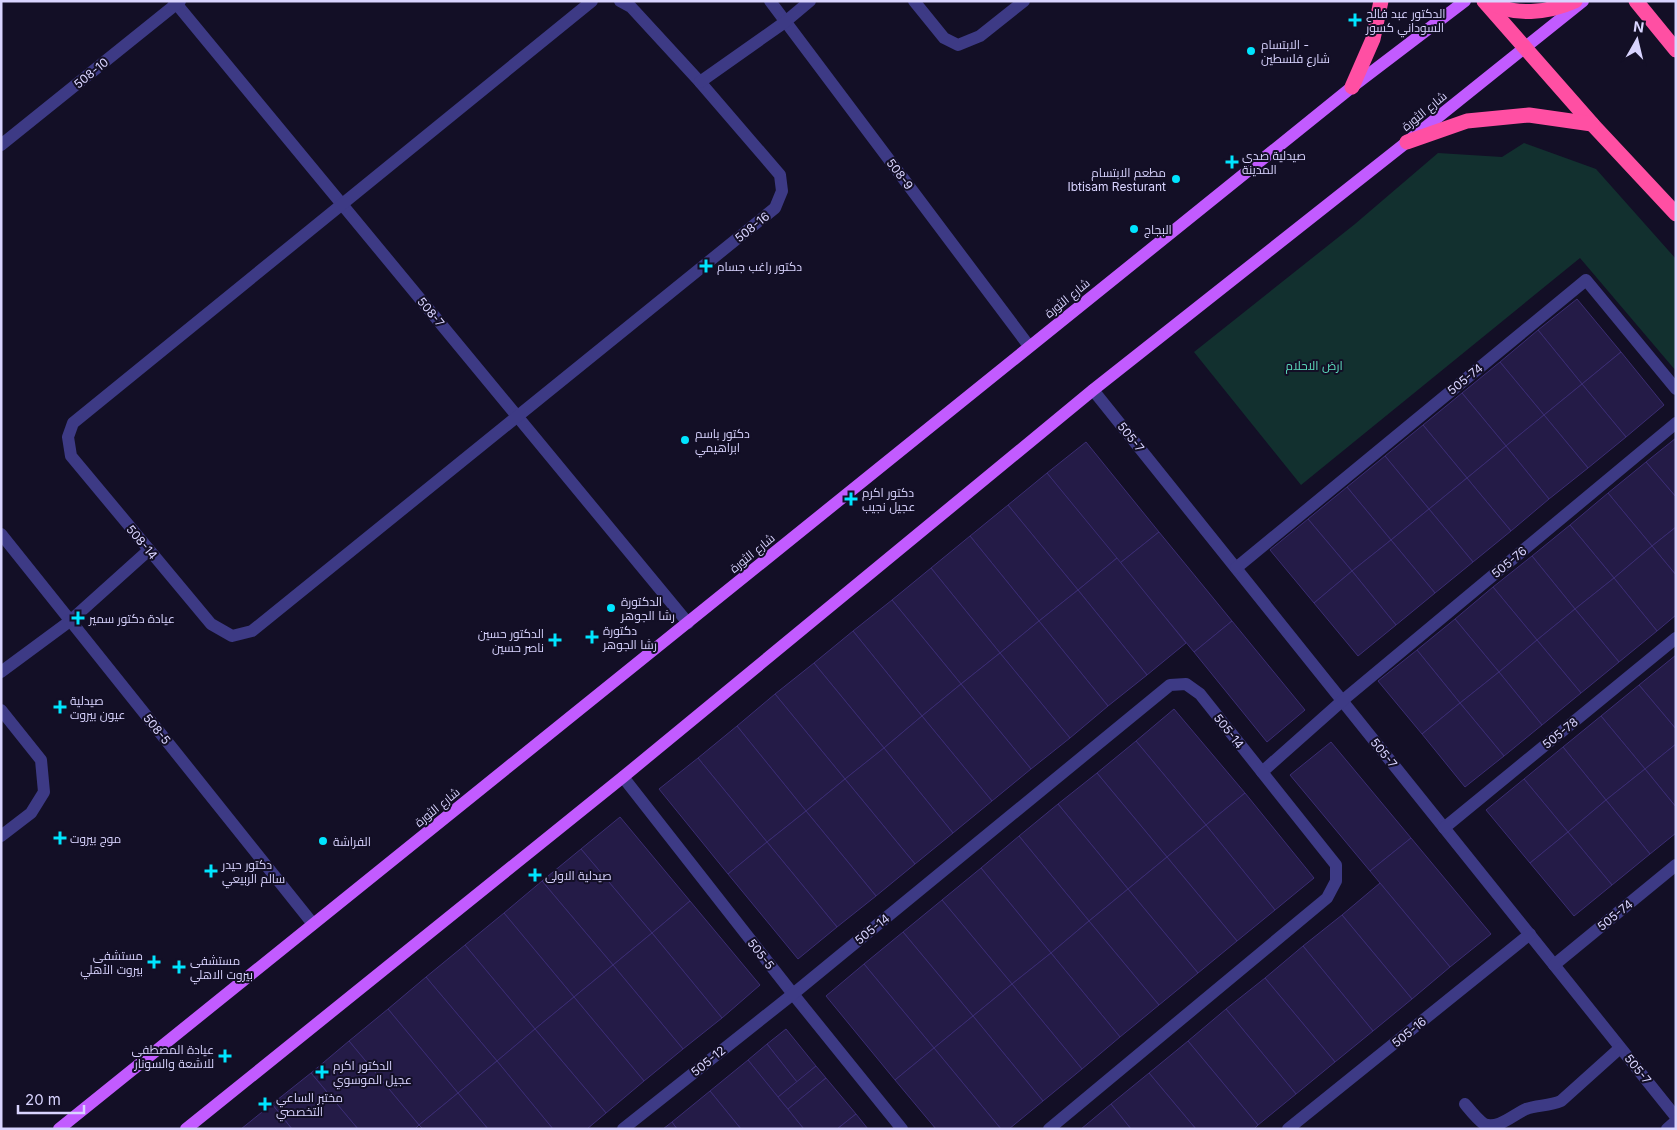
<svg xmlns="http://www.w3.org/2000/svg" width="1677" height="1130" viewBox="0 0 1677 1130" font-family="Inter,Cairo,sans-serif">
	<rect width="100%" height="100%" fill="#130f26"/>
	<path fill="#12302f" d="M1524 143 1596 169 1676 259V371L1580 258 1301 485 1194 352 1355 224 1438 153 1502 157Z"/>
	<g fill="#241b47" stroke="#3b2d73">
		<path d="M1577 299 1621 352 1582 384 1538 330Z"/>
		<path d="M1538 330 1582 384 1544 415 1500 362Z"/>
		<path d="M1621 352 1664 405 1626 437 1582 384Z"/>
		<path d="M1500 362 1544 415 1506 446 1462 393Z"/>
		<path d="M1582 384 1626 437 1588 468 1544 415Z"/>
		<path d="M1462 393 1506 446 1467 478 1423 425Z"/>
		<path d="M1544 415 1588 468 1549 499 1506 446Z"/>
		<path d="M1423 425 1467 478 1429 509 1385 456Z"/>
		<path d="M1676 438V497L1646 462Z"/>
		<path d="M1086 442 1159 532 1120 563 1047 473Z"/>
		<path d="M1506 446 1549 499 1511 531 1467 478Z"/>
		<path d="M1385 456 1429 509 1391 540 1347 487Z"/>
		<path d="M1646 462 1676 497V527L1652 546 1608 493Z"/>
		<path d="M1047 473 1117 558 1078 590 1008 505Z"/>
		<path d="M1467 478 1511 531 1473 562 1429 509Z"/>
		<path d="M1347 487 1391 540 1352 571 1308 519Z"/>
		<path d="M1608 493 1652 546 1614 578 1570 525Z"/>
		<path d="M1008 505 1078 590 1039 621 970 536Z"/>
		<path d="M1429 509 1473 562 1435 593 1391 540Z"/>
		<path d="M1308 519 1352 571 1314 603 1270 550Z"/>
		<path d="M1570 525 1614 578 1575 609 1532 556Z"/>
		<path d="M1676 527V575L1652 546Z"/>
		<path d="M1159 532 1232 621 1194 652 1120 563Z"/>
		<path d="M970 536 1039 621 1000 653 931 568Z"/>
		<path d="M1391 540 1435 593 1396 625 1352 571Z"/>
		<path d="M1652 546 1676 575V615L1657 631 1614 578Z"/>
		<path d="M1532 556 1575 609 1537 640 1493 587Z"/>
		<path d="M1117 558 1186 643 1147 675 1078 590Z"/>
		<path d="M931 568 1000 653 961 684 892 600Z"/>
		<path d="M1352 571 1396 625 1358 656 1314 603Z"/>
		<path d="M1614 578 1657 631 1619 662 1575 609Z"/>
		<path d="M1493 587 1537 640 1499 672 1455 619Z"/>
		<path d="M1078 590 1147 675 1108 706 1039 621Z"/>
		<path d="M892 600 961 684 922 716 853 631Z"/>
		<path d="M1575 609 1619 662 1581 693 1537 640Z"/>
		<path d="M1455 619 1499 672 1460 703 1417 650Z"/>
		<path d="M1039 621 1108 706 1070 738 1000 653Z"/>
		<path d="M1232 621 1305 710 1267 742 1194 652Z"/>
		<path d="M853 631 922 716 884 748 814 663Z"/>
		<path d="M1537 640 1581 693 1542 725 1499 672Z"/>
		<path d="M1417 650 1460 703 1422 734 1378 681Z"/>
		<path d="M1000 653 1070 738 1031 769 961 684Z"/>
		<path d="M1676 655V729L1639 685Z"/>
		<path d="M814 663 884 748 845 779 775 694Z"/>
		<path d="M1499 672 1542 725 1504 756 1460 703Z"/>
		<path d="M961 684 1031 769 992 801 922 716Z"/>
		<path d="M1639 685 1676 729V744L1645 769 1601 716Z"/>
		<path d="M775 694 845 779 806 811 737 726Z"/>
		<path d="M1460 703 1504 756 1465 787 1422 734Z"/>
		<path d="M1174 709 1245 793 1206 825 1136 741Z"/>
		<path d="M922 716 992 801 953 833 884 748Z"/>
		<path d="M1601 716 1645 769 1606 800 1563 747Z"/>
		<path d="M737 726 806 811 767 842 698 758Z"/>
		<path d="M1136 741 1206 825 1167 857 1097 773Z"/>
		<path d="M1331 742 1411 838 1370 871 1290 775Z"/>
		<path d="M1676 744V807L1645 769Z"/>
		<path d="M1563 747 1606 800 1568 832 1524 779Z"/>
		<path d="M884 748 953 833 915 864 845 779Z"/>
		<path d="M698 758 767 842 728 874 659 789Z"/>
		<path d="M1645 769 1676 807V833L1650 854 1606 800Z"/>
		<path d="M1097 773 1167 857 1128 889 1058 804Z"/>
		<path d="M845 779 915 864 876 896 806 811Z"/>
		<path d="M1524 779 1568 832 1530 863 1486 810Z"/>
		<path d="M1245 793 1314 878 1275 910 1206 825Z"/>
		<path d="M1606 800 1650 854 1612 885 1568 832Z"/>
		<path d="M1058 804 1128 889 1089 921 1019 836Z"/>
		<path d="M806 811 876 896 837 927 767 842Z"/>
		<path d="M620 817 690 901 652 933 581 849Z"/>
		<path d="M1206 825 1275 910 1237 941 1167 857Z"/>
		<path d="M1568 832 1612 885 1574 916 1530 863Z"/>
		<path d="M1019 836 1089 921 1051 953 981 868Z"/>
		<path d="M1411 838 1491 934 1450 967 1370 871Z"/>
		<path d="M767 842 837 927 798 959 728 874Z"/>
		<path d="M581 849 652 933 613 965 542 881Z"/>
		<path d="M1167 857 1237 941 1198 973 1128 889Z"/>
		<path d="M981 868 1051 953 1012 984 942 900Z"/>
		<path d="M542 881 613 965 574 997 504 913Z"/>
		<path d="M1380 883 1450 967 1412 999 1342 915Z"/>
		<path d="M1128 889 1198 973 1159 1005 1089 921Z"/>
		<path d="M942 900 1012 984 973 1016 903 932Z"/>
		<path d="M690 901 760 985 722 1018 652 933Z"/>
		<path d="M504 913 574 997 535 1029 465 945Z"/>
		<path d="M1342 915 1412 999 1373 1031 1303 946Z"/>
		<path d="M1089 921 1159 1005 1120 1037 1051 953Z"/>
		<path d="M903 932 973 1016 934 1048 864 964Z"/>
		<path d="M652 933 722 1018 683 1049 613 965Z"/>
		<path d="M465 945 535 1029 497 1061 426 977Z"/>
		<path d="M1303 946 1373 1031 1335 1062 1265 978Z"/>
		<path d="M1051 953 1120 1037 1082 1069 1012 984Z"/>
		<path d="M864 964 934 1048 895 1080 826 996Z"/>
		<path d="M613 965 683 1049 644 1081 574 997Z"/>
		<path d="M426 977 497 1061 458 1093 388 1009Z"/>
		<path d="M1265 978 1335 1062 1296 1094 1226 1009Z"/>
		<path d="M1012 984 1082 1069 1043 1101 973 1016Z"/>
		<path d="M574 997 644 1081 606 1113 535 1029Z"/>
		<path d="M388 1009 458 1093 419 1125 349 1041Z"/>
		<path d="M1226 1009 1296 1094 1258 1125 1188 1041Z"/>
		<path d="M973 1016 1043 1101 1009 1129H1001L934 1048Z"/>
		<path d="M535 1029 606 1113 587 1129H553L497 1061Z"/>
		<path d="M786 1029 816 1066 797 1082 767 1044Z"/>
		<path d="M349 1041 419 1125 415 1129H358L311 1073Z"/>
		<path d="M1188 1041 1258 1125 1254 1129H1196L1149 1073Z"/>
		<path d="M767 1044 797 1082 778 1097 748 1060Z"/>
		<path d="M934 1048 1001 1129H936L895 1080Z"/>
		<path d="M748 1060 778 1097 804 1129H741L710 1091Z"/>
		<path d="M497 1061 553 1129H488L458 1093Z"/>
		<path d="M816 1066 826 1078 788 1109 778 1097Z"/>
		<path d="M311 1073 358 1129H292L272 1104Z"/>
		<path d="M1149 1073 1196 1129H1131L1111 1104Z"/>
		<path d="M826 1078 856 1114 837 1129H804L788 1109Z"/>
		<path d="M710 1091 741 1129H677L672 1122Z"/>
		<path d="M458 1093 488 1129H423L419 1125Z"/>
		<path d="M272 1104 292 1129H241Z"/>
		<path d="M1111 1104 1131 1129H1081Z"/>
		<path d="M856 1114 868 1129H837Z"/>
		<path d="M672 1122 677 1129H663Z"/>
	</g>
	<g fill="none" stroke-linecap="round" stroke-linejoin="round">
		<g stroke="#3d3a85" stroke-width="12">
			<path d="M174 1 688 623"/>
			<path d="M592 1 73 423 68 437 71 456 211 624 232 636 252 631 775 208 782 191 780 175 700 82 631 7 620 1"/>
			<path d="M770 1 1029 346"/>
			<path d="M914 1 944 38 958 45 980 36 1024 1"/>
			<path d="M700 82 785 22 810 1"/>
			<path d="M1 145 180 1"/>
			<path d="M1093 390 1676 1117"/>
			<path d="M1 534 313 924"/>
			<path d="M1236 568 1586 280 1676 389"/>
			<path d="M1 672 70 621 149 550"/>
			<path d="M1 710 41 760 44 792 31 813 1 836"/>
			<path d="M1262 772 1342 701 1676 423"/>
			<path d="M623 777 793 994 902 1129"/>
			<path d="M1444 828 1676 638"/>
			<path d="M1554 965 1676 865"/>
			<path d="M1465 1104C1470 1110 1477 1119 1484 1124 1498 1130 1514 1114 1526 1109 1537 1105 1549 1106 1561 1101L1620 1048"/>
			<path d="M623 1129 793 994 1170 685 1186 684 1200 694 1336 865V881L1327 898 1049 1129"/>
			<path d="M1288 1129 1530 934"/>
			<path d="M1667 1129 1676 1121"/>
		</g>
		<g stroke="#c25bff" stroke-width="12">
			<path d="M59 1129 1352 87 1465 1"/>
			<path d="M186 1129 623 777 1093 390 1407 142 1583 1"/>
		</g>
		<g stroke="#ff4fa3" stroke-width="15">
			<path d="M1484 1 1592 124 1676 214"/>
			<path d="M1488 1C1514 17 1548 13 1575 1"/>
			<path d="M1636 1 1676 50"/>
			<path d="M1352 87 1373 39 1381 1"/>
			<path d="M1407 142 1467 121 1529 115 1592 124"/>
		</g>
	</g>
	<g fill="#00e5ff" stroke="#130f26" stroke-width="2">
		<path d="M1352.5 12.5h5v5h5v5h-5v5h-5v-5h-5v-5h5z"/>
		<circle cx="1251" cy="51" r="5"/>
		<path d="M1229.5 154.5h5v5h5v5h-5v5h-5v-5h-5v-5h5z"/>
		<circle cx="1176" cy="179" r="5"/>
		<circle cx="1134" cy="229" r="5"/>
		<path d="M703.5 258.5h5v5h5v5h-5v5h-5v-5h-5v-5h5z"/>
		<circle cx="685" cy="440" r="5"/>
		<path d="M848.5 491.5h5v5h5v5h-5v5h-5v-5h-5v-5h5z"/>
		<circle cx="611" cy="608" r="5"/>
		<path d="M75.5 610.5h5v5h5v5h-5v5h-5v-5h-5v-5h5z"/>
		<path d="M589.5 629.5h5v5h5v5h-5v5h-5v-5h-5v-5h5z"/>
		<path d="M552.5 632.5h5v5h5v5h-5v5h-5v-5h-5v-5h5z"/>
		<path d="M57.5 699.5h5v5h5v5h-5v5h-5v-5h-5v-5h5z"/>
		<path d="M57.5 830.5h5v5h5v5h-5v5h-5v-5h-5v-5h5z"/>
		<circle cx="323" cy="841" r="5"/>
		<path d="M208.5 863.5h5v5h5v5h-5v5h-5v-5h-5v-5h5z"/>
		<path d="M532.5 867.5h5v5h5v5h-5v5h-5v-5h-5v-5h5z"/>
		<path d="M151.5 954.5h5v5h5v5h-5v5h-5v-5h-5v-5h5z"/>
		<path d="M176.5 959.5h5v5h5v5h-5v5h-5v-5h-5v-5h5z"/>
		<path d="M222.5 1048.5h5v5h5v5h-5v5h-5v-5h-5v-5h5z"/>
		<path d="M319.5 1064.5h5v5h5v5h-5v5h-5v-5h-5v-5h5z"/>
		<path d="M262.5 1096.5h5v5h5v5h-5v5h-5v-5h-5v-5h5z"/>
	</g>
	<g text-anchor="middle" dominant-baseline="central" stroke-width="4" stroke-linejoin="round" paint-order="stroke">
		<g font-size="12" fill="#d9d4ff" stroke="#130f26" text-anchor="start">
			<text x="1366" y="13">الدكتور عبد فالح<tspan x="1366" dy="14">السوداني كسور</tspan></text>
			<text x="1261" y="44">الابتسام -<tspan x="1261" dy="14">شارع فلسطين</tspan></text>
			<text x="1242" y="155">صيدلية صدى<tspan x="1242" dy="14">المدينة</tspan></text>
			<text x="1166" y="172" text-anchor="end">مطعم الابتسام<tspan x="1166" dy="14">Ibtisam Resturant</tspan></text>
			<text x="1144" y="229">البجاج</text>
			<text x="717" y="266">دكتور راغب جسام</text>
			<text x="695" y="433">دكتور باسم<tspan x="695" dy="14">ابراهيمي</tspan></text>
			<text x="862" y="492">دكتور اكرم<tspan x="862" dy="14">عجيل نجيب</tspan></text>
			<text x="621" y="601">الدكتورة<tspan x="621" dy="14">رشا الجوهر</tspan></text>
			<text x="89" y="618">عيادة دكتور سمير</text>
			<text x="603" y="630">دكتورة<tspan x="603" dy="14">رشا الجوهر</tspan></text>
			<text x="544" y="633" text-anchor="end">الدكتور حسين<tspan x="544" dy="14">ناصر حسين</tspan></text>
			<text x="70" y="700">صيدلية<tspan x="70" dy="14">عيون بيروت</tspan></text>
			<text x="70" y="838">موج بيروت</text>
			<text x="333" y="841">الفراشة</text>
			<text x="222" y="864">دكتور حيدر<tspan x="222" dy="14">سالم الربيعي</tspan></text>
			<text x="545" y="875">صيدلية الاولى</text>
			<text x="143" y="955" text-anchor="end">مستشفى<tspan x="143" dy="14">بيروت الأهلي</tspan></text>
			<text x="190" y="960">مستشفى<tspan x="190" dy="14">بيروت الاهلي</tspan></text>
			<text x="214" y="1049" text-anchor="end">عيادة المصطفى<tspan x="214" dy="14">للاشعة والسونار</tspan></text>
			<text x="333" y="1065">الدكتور اكرم<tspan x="333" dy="14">عجيل الموسوي</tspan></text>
			<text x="276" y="1097">مختبر الساعي<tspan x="276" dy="14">التخصصي</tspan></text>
		</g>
		<g font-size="12" fill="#d9d4ff" stroke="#130f26">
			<text transform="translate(91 73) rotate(-39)">508-10</text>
			<text transform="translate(1424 111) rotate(-39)">شارع الثورة</text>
			<text transform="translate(900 174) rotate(53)">508-9</text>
			<text transform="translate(752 227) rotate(-39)">508-16</text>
			<text transform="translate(1067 298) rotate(-39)">شارع الثورة</text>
			<text transform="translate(431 312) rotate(50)">508-7</text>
			<text transform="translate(1465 379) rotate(-39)">505-74</text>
			<text transform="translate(1131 437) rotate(51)">505-7</text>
			<text transform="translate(142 542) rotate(50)">508-14</text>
			<text transform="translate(752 553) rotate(-39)">شارع الثورة</text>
			<text transform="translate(1509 562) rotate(-40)">505-76</text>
			<text transform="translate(157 729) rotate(51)">508-5</text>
			<text transform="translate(1229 731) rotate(52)">505-14</text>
			<text transform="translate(1560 733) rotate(-39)">505-78</text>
			<text transform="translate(1384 753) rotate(51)">505-7</text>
			<text transform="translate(437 807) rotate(-39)">شارع الثورة</text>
			<text transform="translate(1615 915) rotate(-39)">505-74</text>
			<text transform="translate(872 929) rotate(-39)">505-14</text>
			<text transform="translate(761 954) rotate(52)">505-5</text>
			<text transform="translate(1409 1032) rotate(-39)">505-16</text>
			<text transform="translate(708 1061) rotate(-39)">505-12</text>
			<text transform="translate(1638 1069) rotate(51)">505-7</text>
		</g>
		<g font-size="12" fill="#5fe0c0" stroke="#130f26">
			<text x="1314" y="365">ارض الاحلام</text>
		</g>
	</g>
	<rect width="1677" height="1130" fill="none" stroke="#d9d4ff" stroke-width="5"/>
	<g transform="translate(1637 40) rotate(8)" stroke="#130f26" stroke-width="4" paint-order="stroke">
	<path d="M0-4L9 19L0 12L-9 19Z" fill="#d9d4ff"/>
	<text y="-8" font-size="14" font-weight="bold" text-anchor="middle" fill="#d9d4ff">N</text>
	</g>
	<path d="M18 1105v8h66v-8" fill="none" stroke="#d9d4ff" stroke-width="2.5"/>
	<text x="25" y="1105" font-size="15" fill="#d9d4ff" stroke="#130f26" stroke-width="4" paint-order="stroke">20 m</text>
</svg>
